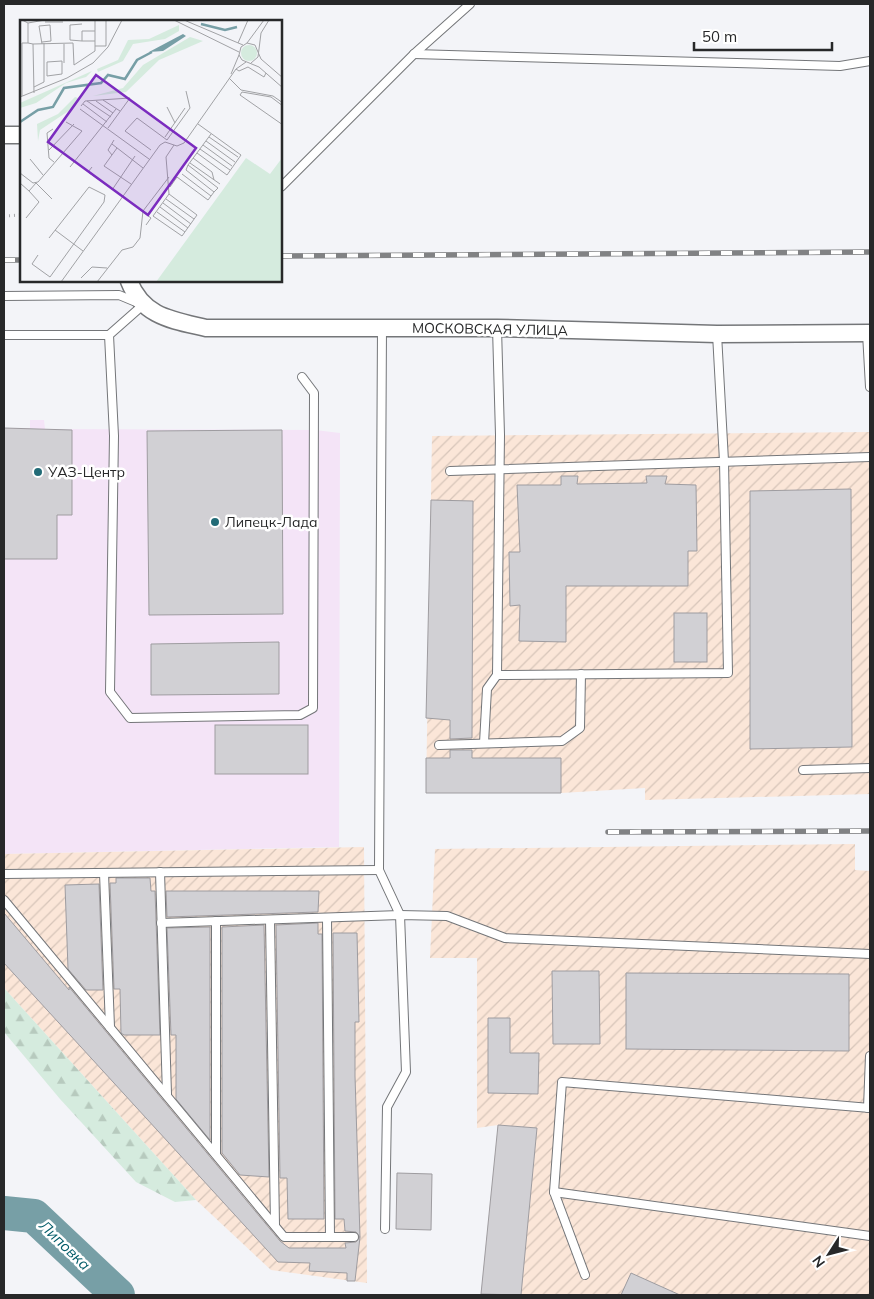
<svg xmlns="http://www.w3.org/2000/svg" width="874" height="1299" viewBox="0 0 874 1299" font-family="Mulish,sans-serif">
	<defs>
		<pattern id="industrial-furrows" width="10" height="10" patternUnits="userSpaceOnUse" patternTransform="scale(1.25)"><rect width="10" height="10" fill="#fbe6d8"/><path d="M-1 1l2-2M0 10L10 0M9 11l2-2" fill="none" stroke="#d7c5b9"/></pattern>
		<pattern id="forest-firs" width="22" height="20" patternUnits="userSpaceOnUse" patternTransform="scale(1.25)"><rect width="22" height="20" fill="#d5ebde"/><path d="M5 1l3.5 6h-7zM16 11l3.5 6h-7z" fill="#b7cabe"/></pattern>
	</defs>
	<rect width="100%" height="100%" fill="#f3f4f8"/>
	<path fill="#f4e4f7" d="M30 420H44L45 429 315 430 340 433 339 847 4 854V428H30Z"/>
	<g fill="url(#industrial-furrows)">
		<path d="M870 432V794L645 800V788L561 793H426L432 436Z"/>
		<path d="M855 844V870L870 871V1295L481 1294 498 1125 477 1128V958H430L435 849Z"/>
		<path d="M364 847 367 1283 271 1270 196 1200 4 988V854Z"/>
	</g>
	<path fill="url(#forest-firs)" d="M4 988 196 1200 175 1202 136 1182 60 1099 4 1032Z"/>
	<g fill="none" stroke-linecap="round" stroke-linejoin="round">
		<path stroke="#779fa6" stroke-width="34" d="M4 1213 34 1216 118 1295"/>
	</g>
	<g fill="#d1d0d4" stroke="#9e9ca0">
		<path d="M4 428 72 430V515H57V559H4Z"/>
		<path d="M282 430 283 614 149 615 147 431Z"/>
		<path d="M561 476H578L577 484 647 483 646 476H667L665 484 696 485 697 551H688V586H566V642L519 641 520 605 510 606 509 552H520L517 485H561Z"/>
		<path d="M851 489 852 747 750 749V491Z"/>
		<path d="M431 500 473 501 472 738 450 739V720L426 718Z"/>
		<rect x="674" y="613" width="33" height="49"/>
		<path d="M279 642V694L151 695V644Z"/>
		<rect x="215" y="725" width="93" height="49"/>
		<path d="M450 750H472V758H561V793H426V758H450Z"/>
		<path d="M116 878H150L151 891H155L160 1035H124L121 1033 120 989H114L110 883H116Z"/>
		<path d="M99 884 103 990H86L68 969 65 885Z"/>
		<path d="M166 891H319L318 912 167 917Z"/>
		<path d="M4 913 69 990V987L280 1241 289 1248H346L345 1243 356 1242 360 1237 356 1232 345 1231 344 1219H335L333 933H357L359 1022H355V1076L360 1237 355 1281H347V1273L309 1271 310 1263 278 1262 4 963Z"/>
		<path d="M318 923V934H322L324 1219H288L287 1178H280L276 925Z"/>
		<path d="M264 925 269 1177 240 1175 222 1153V927Z"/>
		<path d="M210 927V1140L176 1099V1035H171L167 928Z"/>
		<path d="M552 971H599L600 1044H553Z"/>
		<path d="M626 973 849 974V1051L626 1049Z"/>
		<path d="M488 1018H510V1053H539L538 1094 488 1093Z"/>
		<path d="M498 1125 537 1128 521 1295 481 1294Z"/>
		<path d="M397 1173 432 1174 431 1230 396 1229Z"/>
		<path d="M631 1273 680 1295H621Z"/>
	</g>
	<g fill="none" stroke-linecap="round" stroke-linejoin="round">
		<defs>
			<g id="service">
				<path d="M414 54 840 66 870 61"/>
				<path d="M281 187 414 54 470 4"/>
				<path d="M4 296 119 295 143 305 109 335 114 436 110 692 130 718 300 715 313 708 314 393 302 377"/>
				<path d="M382 328 379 870 400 915 406 1072 387 1107 385 1229"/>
				<path d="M867 333 870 387"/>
				<path d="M4 335H109"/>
				<path d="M450 471 870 457"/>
				<path d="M497 675 728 673 724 461 717 334"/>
				<path d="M484 743 487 689 497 675 500 435 497 328"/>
				<path d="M439 745 562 741 580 728 581 674"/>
				<path d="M803 770 870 768"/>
				<path d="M160 872 167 1094"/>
				<path d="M104 873 110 1027"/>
				<path d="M4 874 379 870"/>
				<path d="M4 900 284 1237H354"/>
				<path d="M327 918 330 1237"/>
				<path d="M270 920 275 1225"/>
				<path d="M161 923 400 915 447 916 505 938 870 954"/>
				<path d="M868 1108 870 1056"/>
				<path d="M216 1154V921"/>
				<path d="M554 1192 870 1236"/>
				<path d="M585 1275 554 1192 562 1082 870 1108"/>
			</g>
			<g id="minor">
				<path d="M4 135H21"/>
				<path d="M129 281C143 317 172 320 206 328H497L717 334 870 333"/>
			</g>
		</defs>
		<use href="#service" stroke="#747679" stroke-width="10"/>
		<use href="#minor" stroke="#747679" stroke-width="19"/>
		<path stroke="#a6a7aa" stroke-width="3" stroke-dasharray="1 4" stroke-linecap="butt" d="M4 216 21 215"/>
		<use href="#service" stroke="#fff" stroke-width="8"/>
		<use href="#minor" stroke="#fff" stroke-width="16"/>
		<defs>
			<g id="rail">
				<path d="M281 256 870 252"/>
				<path d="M4 260H21"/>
				<path d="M608 832 870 831"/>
			</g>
		</defs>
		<use href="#rail" stroke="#818284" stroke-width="5.5"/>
		<use href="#rail" stroke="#fff" stroke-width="4" stroke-dasharray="11" stroke-linecap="butt"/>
	</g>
	<g fill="#226b77" stroke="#fff" stroke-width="2">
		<circle cx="38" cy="472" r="5"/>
		<circle cx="215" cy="522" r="5"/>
	</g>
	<g text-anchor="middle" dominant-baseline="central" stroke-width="5" stroke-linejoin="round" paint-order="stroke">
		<g font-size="14" fill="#272829" stroke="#fff">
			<text transform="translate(490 329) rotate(1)">МОСКОВСКАЯ УЛИЦА</text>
		</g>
		<g font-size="14" fill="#272829" stroke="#fff" text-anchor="start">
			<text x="48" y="472">УАЗ-Центр</text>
			<text x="225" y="522">Липецк-Лада</text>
		</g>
		<g font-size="15" font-style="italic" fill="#045d6a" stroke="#fff">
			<text transform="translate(65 1245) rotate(44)">Липовка</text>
		</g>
	</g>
	<g transform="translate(20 20)">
		<rect width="262" height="262" fill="#f3f4f8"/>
		<path d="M221 33a8 8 0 1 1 16 0a8 8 0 1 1-16 0Z" fill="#d5ebde"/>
		<path d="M159 5V11L145 19 113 24 103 41 78 52 77 49 98 40 108 20 129 19ZM170 17 183 21 139 40 106 72 73 76 103 68 123 45ZM72 51 66 57 46 63 16 83 0 88V83ZM55 77 58 78 50 90 20 110 18 121 17 104 38 94Z" fill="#d5ebde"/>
		<path d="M226 138 250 154 262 138V262H136Z" fill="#d5ebde"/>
		<path d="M163 14 166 16 143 31 129 32Z" fill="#779fa6"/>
		<path fill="none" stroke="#779fa6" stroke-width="2.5" d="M181 4 205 10 217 7M0 102 18 90 33 87 44 68 81 63 88 55 105 59 117 40 132 32"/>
		<path fill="none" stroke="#a1a2a5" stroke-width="1" d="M2 0 8 3V23L13 24 14 73M154 0 219 32M164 0 223 25M25 2H43M8 3 25 0M62 4 50 5V20L62 21M75 11H62V21H75M22 22 31 21 30 5 19 6 22 24M218 23 228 0M227 23 244 0M13 24 53 23 54 45 75 31V0M44 24V43M75 26H86V0M42 41V54L27 56V42ZM231 43 238 37 241 13 249 0M216 49 219 51 228 47 244 57 246 53M211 54 219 35M209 58 221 70 253 76 263 83M263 58 241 39 235 25 227 23 221 27 219 35 222 40 239 47 263 68M14 67 24 62V23M2 76V23H8M0 77 47 58 73 43 88 27 102 0M83 80 100 91M67 81 91 97M76 81 93 93M63 84 87 102M61 86 65 81 110 78 88 108M263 86 251 77 222 72 220 75 263 105M147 87 155 103M60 89 129 139M33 109 27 113 29 138 34 142M145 117 165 88M189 117 218 137M186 121 215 142M92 124 123 148M183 125 212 146M97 128 84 146 111 164M180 129 210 150M29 130 54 104M131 130 105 111 117 98 147 120 170 88 166 71M177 133 207 155 221 135 178 104M92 135 88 130 94 120M173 138 192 152 194 160M10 139 23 155M170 143 200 164M168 145 198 168 194 172 166 150 168 145 191 114M50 147 96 89M72 147 68 152 102 176M0 153 13 163 18 162 62 111 46 102M162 154 191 176 194 172M0 163 9 171 16 163 32 179M150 167 157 157 188 180 191 176M92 170 115 136M149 174 177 195 162 216 133 196 149 174 146 137 154 125M146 179 174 199M143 183 171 204M140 187 168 208M123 192 131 198 126 205M137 192 165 212M6 198 19 182 9 171M35 210 63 231M18 235 12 244 30 257 84 182 85 175 69 167 29 218M61 258 72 247 87 248M41 262 140 125 145 122 157 126 164 123 216 49 226 42M77 262 102 230 113 227 120 218 123 191 149 157"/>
		<path fill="#7b2cbf" fill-opacity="0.15" stroke="#7b2cbf" stroke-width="2.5" d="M76 55 176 128 128 195 28 122Z"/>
		<rect width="262" height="262" fill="none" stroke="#272829" stroke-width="2.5"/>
	</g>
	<rect width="874" height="1299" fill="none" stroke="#272829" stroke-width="10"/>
	<g transform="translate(829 1254) rotate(234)" stroke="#ffffff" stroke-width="4" paint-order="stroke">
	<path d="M0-4L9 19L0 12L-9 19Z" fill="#272829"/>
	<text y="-8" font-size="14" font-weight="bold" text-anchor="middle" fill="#272829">N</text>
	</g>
	<path d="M694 42v8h138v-8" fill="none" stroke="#272829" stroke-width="2.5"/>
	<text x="702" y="42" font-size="15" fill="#272829" stroke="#ffffff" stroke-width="4" paint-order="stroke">50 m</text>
</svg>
